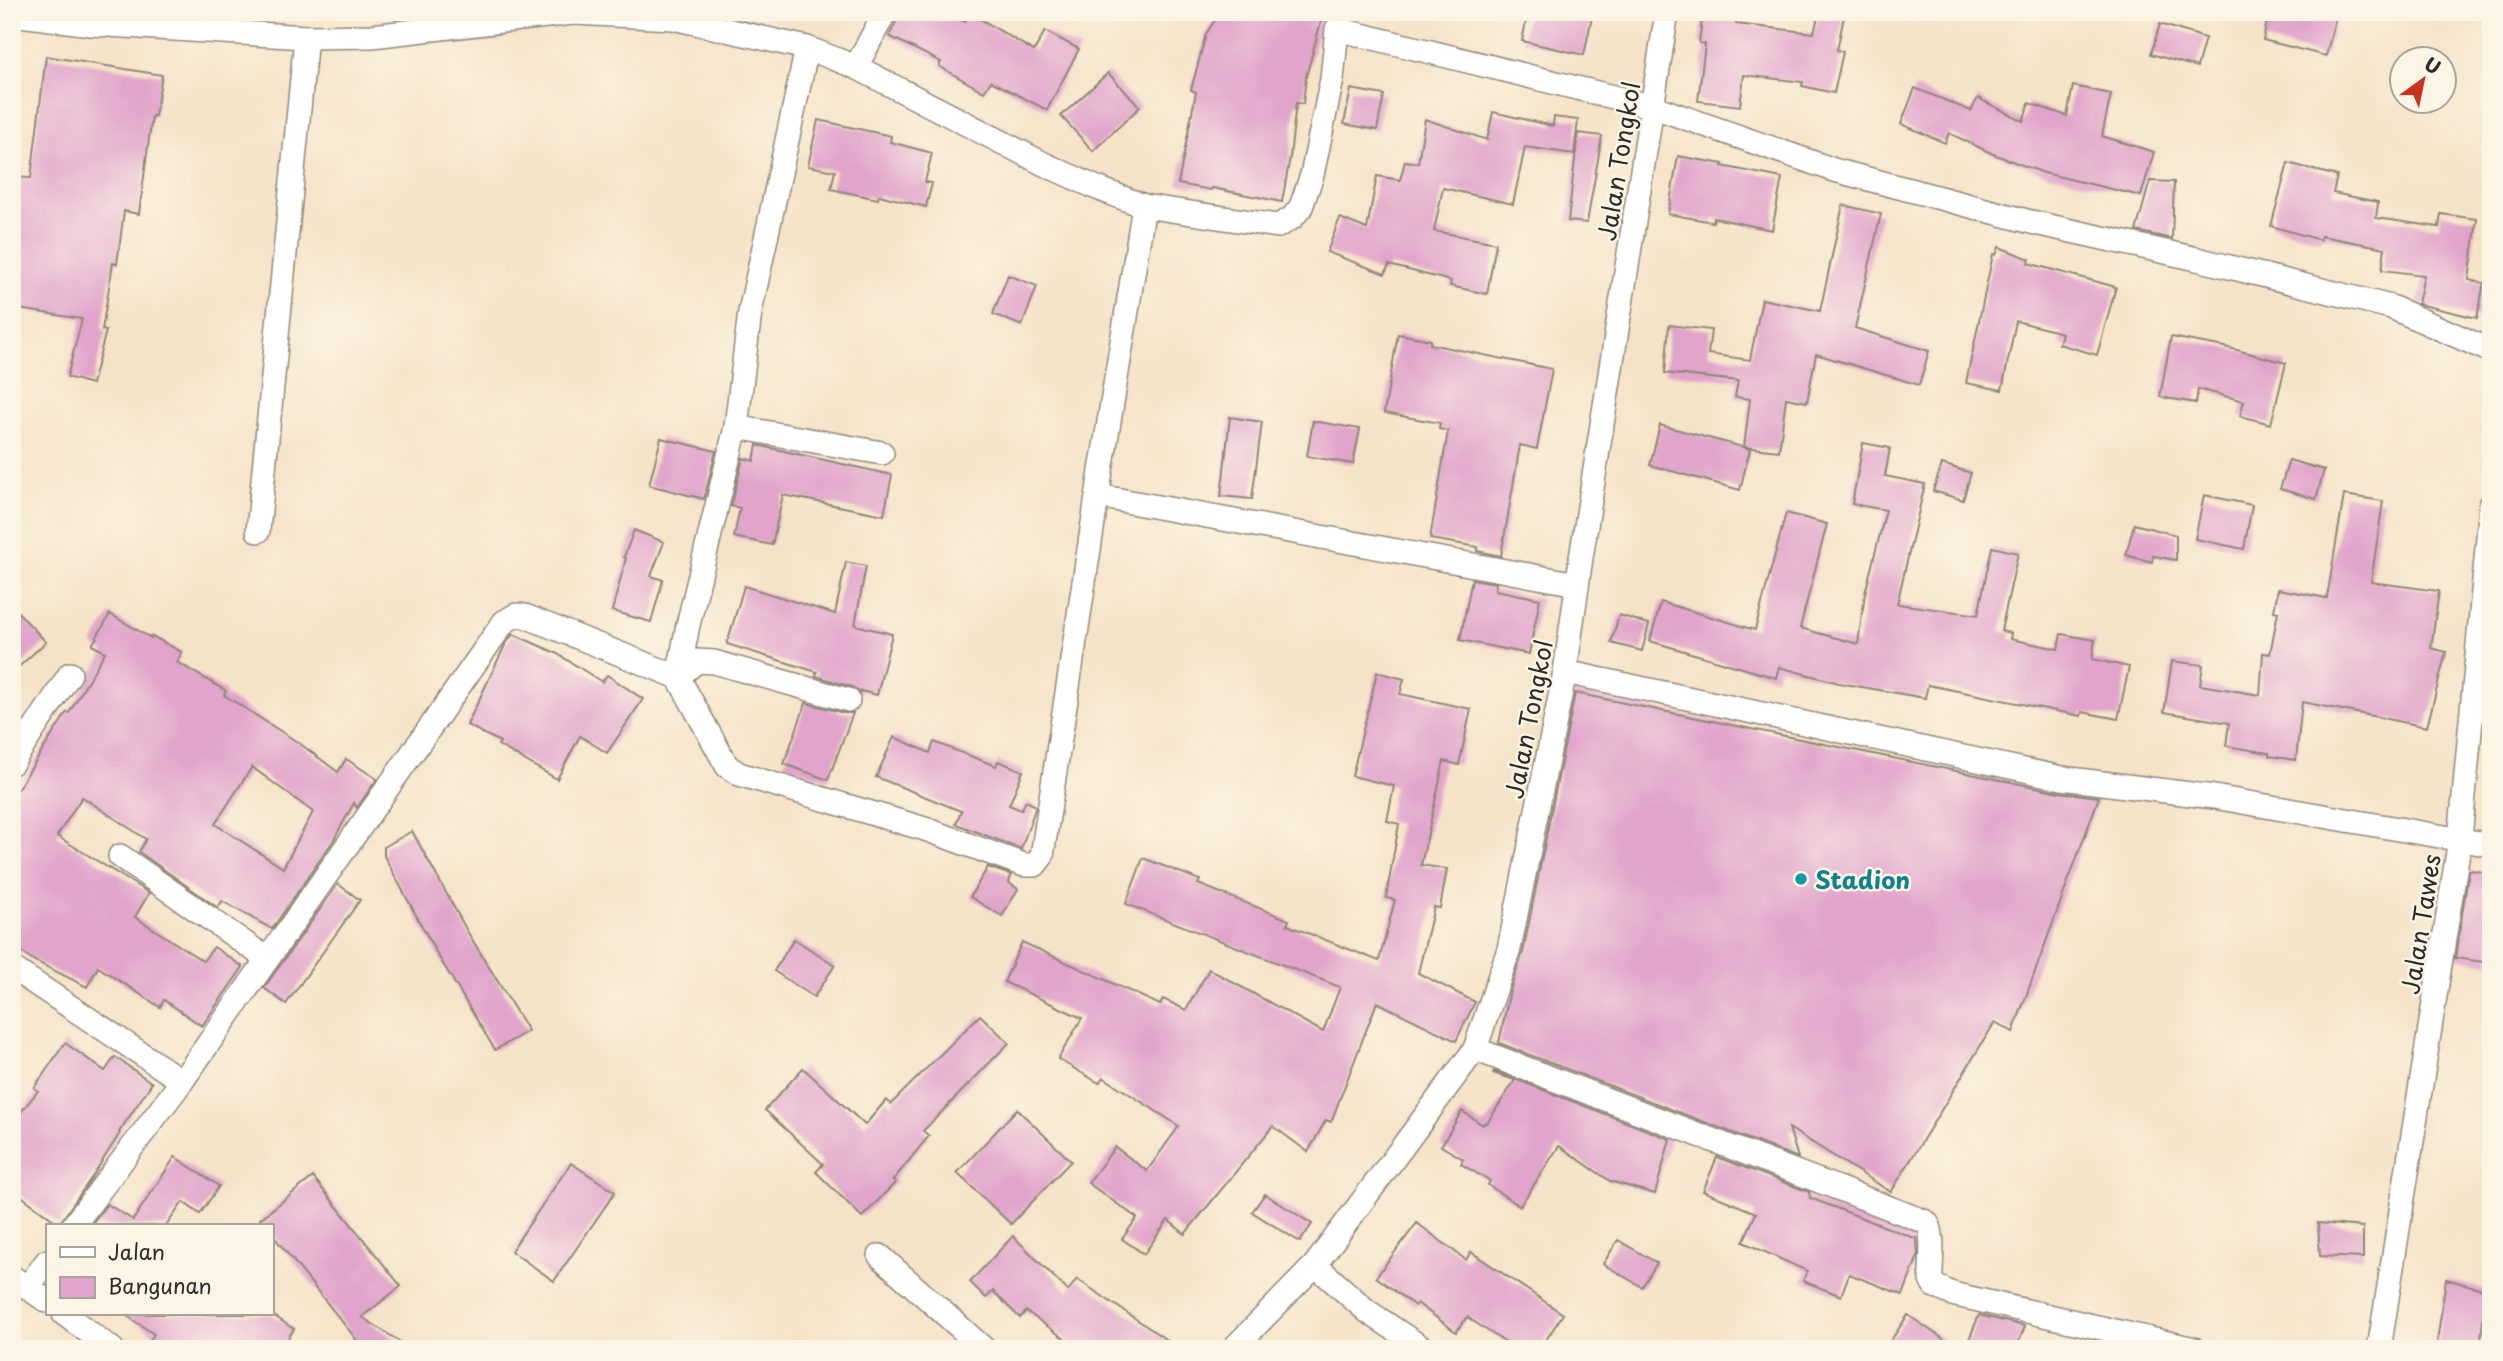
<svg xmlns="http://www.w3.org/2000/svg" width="2503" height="1361" viewBox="0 0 2503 1361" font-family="'Playpen Sans',sans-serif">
	<rect width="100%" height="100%" fill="#fcf5e5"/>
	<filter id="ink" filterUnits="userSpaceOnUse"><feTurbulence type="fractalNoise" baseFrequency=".0143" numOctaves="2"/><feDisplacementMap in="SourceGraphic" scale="14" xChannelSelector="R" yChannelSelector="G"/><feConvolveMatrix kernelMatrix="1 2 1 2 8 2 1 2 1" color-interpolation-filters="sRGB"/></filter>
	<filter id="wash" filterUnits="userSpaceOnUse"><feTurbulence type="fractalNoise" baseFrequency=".00686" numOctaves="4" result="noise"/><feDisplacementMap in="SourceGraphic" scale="28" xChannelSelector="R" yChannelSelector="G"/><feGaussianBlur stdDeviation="1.57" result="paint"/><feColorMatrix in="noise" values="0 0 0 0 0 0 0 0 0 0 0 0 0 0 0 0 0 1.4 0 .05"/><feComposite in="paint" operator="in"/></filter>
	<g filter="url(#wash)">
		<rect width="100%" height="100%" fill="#f5e3c8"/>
		<g id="blocks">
			<g fill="#e1a4cb" fill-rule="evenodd">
				<path d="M901 12H946L965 22 970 13 1034 51 1045 31 1079 49 1047 110 991 81 984 92 939 66 941 62 889 36Z"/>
				<path d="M1220 12H1304L1322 18 1306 77 1303 104 1296 103 1290 157 1282 202 1212 188 1211 190 1178 184 1196 92 1191 90 1206 34Z"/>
				<path d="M1528 12H1593L1584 55 1522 41Z"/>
				<path d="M1703 12H1737L1736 24 1814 33 1819 12H1845L1837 50 1843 52 1834 93 1802 86 1803 82 1744 75 1740 106 1698 101 1705 44 1699 43Z"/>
				<path d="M2269 12H2337L2326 56 2263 40Z"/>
				<path d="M2160 24 2205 38 2197 67 2151 54Z"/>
				<path d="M46 56 162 75 155 116H152L139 214 124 211 117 264 113 263 102 330 106 331 92 384 67 377 82 319 12 308V286L19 249 12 248V177L31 178Z"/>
				<path d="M1108 73 1140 107 1093 151 1061 116Z"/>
				<path d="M2073 86 2111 94 2102 136 2154 152 2141 196 2044 173 1993 154 1949 133 1945 143 1901 124 1915 88 1971 111 1978 98 2023 121 2029 103 2067 116Z"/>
				<path d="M1351 89 1384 95 1377 130 1344 124Z"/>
				<path d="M1493 112 1553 126 1554 117 1578 120 1574 154 1525 147 1513 204 1443 188 1434 231 1496 243 1487 294 1450 286 1451 281 1389 265 1385 274 1327 252 1340 218 1367 229 1377 176 1400 180 1405 161 1418 163 1425 119 1487 140Z"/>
				<path d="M818 120 891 136 890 142 932 153 925 182 932 183 926 207 879 195 878 199 831 189 835 171 808 166Z"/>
				<path d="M1578 133 1602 136 1587 223 1568 221Z"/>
				<path d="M1678 156 1723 164 1722 166 1782 178 1772 230 1714 218 1713 222 1668 214Z"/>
				<path d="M2288 163 2337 176 2333 193 2378 202 2376 218 2439 227 2441 214 2477 219 2469 280 2484 283 2477 318 2418 304 2424 275 2382 270 2385 248 2321 236 2320 240 2271 226Z"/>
				<path d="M2150 181 2174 182 2172 239 2136 231Z"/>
				<path d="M1843 205 1881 214 1855 328 1929 351 1919 385 1816 354 1807 402 1786 398 1779 451 1744 447 1750 399 1735 397 1738 381 1665 373 1669 325 1711 330 1708 354 1750 360 1762 299 1820 311Z"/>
				<path d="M1999 247 2030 259 2028 263 2116 287 2097 355 2059 344 2062 333 2016 321 2002 390 1966 383 1993 254 1996 255Z"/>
				<path d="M1008 275 1037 286 1022 326 993 314Z"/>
				<path d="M1398 334 1431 340 1430 344 1552 369 1537 449 1520 445 1501 556 1477 551 1478 547 1430 539 1448 431 1439 429 1440 423 1384 413Z"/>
				<path d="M2171 337 2225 347 2286 363 2271 424 2240 416 2244 401 2198 389 2196 403 2160 397Z"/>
				<path d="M1230 417 1262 422 1252 499 1221 496Z"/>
				<path d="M1313 421 1360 429 1353 464 1307 456Z"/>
				<path d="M1660 425 1750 449 1740 490 1650 465Z"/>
				<path d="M661 438 716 451 704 499 649 485Z"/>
				<path d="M1863 443 1890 448 1885 476 1925 484 1897 604 1978 615 1992 547 2018 553 2001 631 2011 633 2010 639 2058 649 2061 634 2095 640 2092 659 2129 667 2118 719 2082 712 2081 716 1928 685 1925 698 1839 683 1779 667 1776 678 1650 641 1661 602 1755 630 1786 513 1827 524 1800 628 1858 644 1865 593 1886 510 1852 504Z"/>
				<path d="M757 445 892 475 884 515 783 495 772 545 734 537 740 508 731 506 743 458 754 461Z"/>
				<path d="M2289 460 2324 470 2316 499 2280 489Z"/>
				<path d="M1942 464 1971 473 1963 500 1933 491Z"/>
				<path d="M2204 495 2252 505 2244 549 2195 539Z"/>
				<path d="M2344 495 2383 501 2371 582 2439 591 2431 648 2446 652 2427 727 2302 702 2296 760 2269 756V753L2226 746 2229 723 2164 712 2172 661 2203 665 2200 685 2260 695 2263 653 2270 654 2278 612 2274 611 2278 589 2327 598Z"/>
				<path d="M2134 524 2176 535V560L2153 556 2152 562 2126 555Z"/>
				<path d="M634 530 664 542 651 576 663 580 651 622 612 611 626 558 624 557Z"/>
				<path d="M846 562 866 566 855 625 892 634 877 695 861 691 860 693 852 687 816 676 817 672 727 644 744 586 835 614Z"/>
				<path d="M1472 579 1496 583 1495 590 1540 599 1529 654 1460 640Z"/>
				<path d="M12 606 46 642 12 673Z"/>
				<path d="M110 614 151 638 152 636 182 652 177 662 226 691 224 695 299 743 338 772 346 759 377 779 357 808 354 803 333 841 272 929 222 901 218 908 139 852 146 839 82 797 57 836 149 893 135 917 203 961 214 947 243 967 202 1026 164 1000 160 1007 98 967 87 987 33 960 12 945V798L67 712 69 713 105 652 92 645ZM252 767 313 812 283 868 215 824Z"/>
				<path d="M1619 615 1649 624 1642 651 1611 643Z"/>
				<path d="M513 634 556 653 602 682 607 675 643 699 607 753 580 736 557 779 498 745 500 742 467 725 505 645Z"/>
				<path d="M1377 672 1404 679 1400 694 1471 709 1459 765 1444 761 1421 865 1447 869 1440 908 1434 907 1418 973 1475 1002 1456 1041 1377 1002 1331 1122 1326 1120 1308 1152 1273 1126 1185 1234 1168 1220 1144 1254 1122 1239 1137 1218 1088 1183 1115 1147 1147 1171 1179 1126 1103 1077 1099 1083 1058 1059 1082 1018 1004 982 1022 942 1160 1005 1163 999 1186 1010 1209 969 1323 1032 1340 987 1126 904 1143 858 1200 880 1198 884 1289 920 1287 925 1379 961 1395 900 1386 898 1399 824 1387 821 1394 786 1352 776Z"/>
				<path d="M1575 693 2059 792 2099 797 2013 1032 1995 1022 1891 1192 1789 1128 1798 1158 1499 1043 1510 990 1523 952Z"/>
				<path d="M806 703 844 713H853L828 780 784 764Z"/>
				<path d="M894 737 930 753 934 742 996 766 998 761 1023 771 1009 805 1021 810 1026 801 1036 806 1021 849 956 824 961 811 876 777Z"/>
				<path d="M412 831 467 931 528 1031 495 1050 437 954 384 856V847Z"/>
				<path d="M988 867 1011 875 1009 883 1018 889 1002 916 970 897Z"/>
				<path d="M2469 870 2491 873V963L2455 958Z"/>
				<path d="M338 884 360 900 286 1004 264 988Z"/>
				<path d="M794 939 835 965 814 997 774 971Z"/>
				<path d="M980 1015 1009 1043 923 1131 929 1136 893 1180 896 1182 862 1217 816 1172 823 1164 765 1110 803 1068 865 1125 886 1100 891 1104Z"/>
				<path d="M65 1043 105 1071 115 1057 152 1083 119 1132 120 1133 92 1177 59 1224 12 1189V1123L38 1091 34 1088Z"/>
				<path d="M1494 1071 1670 1139 1655 1194 1610 1181 1559 1146 1520 1206 1488 1185 1490 1181 1461 1164 1463 1159 1441 1146 1462 1111 1483 1125 1485 1122 1487 1123 1515 1080 1493 1073Z"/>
				<path d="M1017 1109 1071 1161 1011 1224 957 1173Z"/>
				<path d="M175 1157 219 1186 200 1214 183 1202 166 1226H90L107 1204 133 1220Z"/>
				<path d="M1717 1157 1809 1192 1810 1198 1917 1239 1918 1256 1903 1295 1849 1274 1841 1296 1803 1281 1807 1271 1743 1242 1756 1213 1703 1191Z"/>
				<path d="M571 1163 615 1192 554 1281 511 1251Z"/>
				<path d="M313 1177 401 1286 362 1317 411 1349H364L271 1233V1226H265L260 1219Z"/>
				<path d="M1265 1194 1312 1224 1300 1242 1252 1212Z"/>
				<path d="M1417 1223 1466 1260 1471 1252 1563 1314 1540 1349H1515L1467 1317 1456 1332 1417 1303 1415 1306 1376 1277Z"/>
				<path d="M2318 1223 2363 1227V1258L2320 1256Z"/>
				<path d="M1013 1236 1068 1291 1077 1279 1180 1349H1079L1026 1311 1020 1318 993 1291 986 1298 970 1282Z"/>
				<path d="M1618 1240 1657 1263 1642 1287 1603 1264Z"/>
				<path d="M2446 1279 2486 1290 2480 1349H2436Z"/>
				<path d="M124 1314H271L294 1329 281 1349H145L154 1334Z"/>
				<path d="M1908 1315 1958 1349H1885Z"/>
				<path d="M1979 1315 2025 1326 2016 1349H1965Z"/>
			</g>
		</g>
	</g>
	<g filter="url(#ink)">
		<use href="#blocks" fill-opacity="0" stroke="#90877a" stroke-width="2"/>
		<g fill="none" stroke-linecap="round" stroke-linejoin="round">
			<defs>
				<g id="minor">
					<path d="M12 14 91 24 306 37 372 36 573 13 673 18 807 48 856 67 1044 164 1097 188 1144 206 1278 226 1292 218 1301 207 1312 175 1332 79 1337 29 1654 107 1834 170 2031 222 2197 259 2391 307 2491 351"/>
					<path d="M807 48 750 312 736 427 688 625 678 677 727 766 739 774 925 829 1024 865H1035L1042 856 1101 471 1144 206"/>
					<path d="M856 67 885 12"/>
					<path d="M736 427 882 453"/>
					<path d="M1098 496 1577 584"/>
					<path d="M258 531 306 37"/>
					<path d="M1565 672 2062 778 2214 797 2491 845"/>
					<path d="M12 763 70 674"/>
					<path d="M120 856 266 958"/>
					<path d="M12 968 182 1081"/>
					<path d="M1475 1049 1926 1222C1936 1232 1930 1264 1931 1280L1935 1286 1952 1294 2194 1349"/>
					<path d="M73 1226 182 1081 504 622 516 615 525 616 678 677 697 661 714 662 848 700"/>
					<path d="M880 1256 984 1349"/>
					<path d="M1315 1265 1367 1311 1424 1349"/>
					<path d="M12 1277 47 1301"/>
					<path d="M28 1287 47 1261"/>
					<path d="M64 1314 112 1349"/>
					<path d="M1233 1349 1315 1265 1475 1049 1509 949 1565 672 1581 558 1667 12"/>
					<path d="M2379 1349 2460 839 2491 505"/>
				</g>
			</defs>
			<use href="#minor" stroke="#90877a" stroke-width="26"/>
			<use href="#minor" stroke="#fff" stroke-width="23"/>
		</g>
	</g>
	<circle fill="#0f9aa8" stroke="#fcf5e5" stroke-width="2.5" cx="1801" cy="879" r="7"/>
	<g text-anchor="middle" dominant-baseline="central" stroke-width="5" stroke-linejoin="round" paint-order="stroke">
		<g font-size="24" fill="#2b2b2b" stroke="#fcf5e5">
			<text transform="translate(1618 161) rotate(-81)">Jalan Tongkol</text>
			<text transform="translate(1528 719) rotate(-79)">Jalan Tongkol</text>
			<text transform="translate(2420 924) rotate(-81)">Jalan Tawes</text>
		</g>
		<g font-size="24" font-weight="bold" fill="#0d838f" stroke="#fcf5e5" text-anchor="start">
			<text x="1815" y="879">Stadion</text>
		</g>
	</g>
	<rect width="2503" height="1361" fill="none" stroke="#fcf5e5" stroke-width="42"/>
	<rect x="46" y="1224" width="228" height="91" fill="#fcf5e5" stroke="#a8a49b" stroke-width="2"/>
	<rect x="60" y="1247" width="35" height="10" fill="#ffffff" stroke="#a8a49b" stroke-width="2"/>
	<text x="108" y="1260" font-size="21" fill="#2b2b2b">Jalan</text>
	<rect x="60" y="1277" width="35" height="21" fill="#e1a4cb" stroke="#a8a49b" stroke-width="2"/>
	<text x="108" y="1294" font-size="21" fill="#2b2b2b">Bangunan</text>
	<g transform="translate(2423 80) rotate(33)"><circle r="33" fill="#fcf5e5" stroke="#a8a49b" stroke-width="2"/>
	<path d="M0-5L12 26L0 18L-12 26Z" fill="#c8321e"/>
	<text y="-10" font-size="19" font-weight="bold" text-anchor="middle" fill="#2b2b2b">U</text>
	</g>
</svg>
